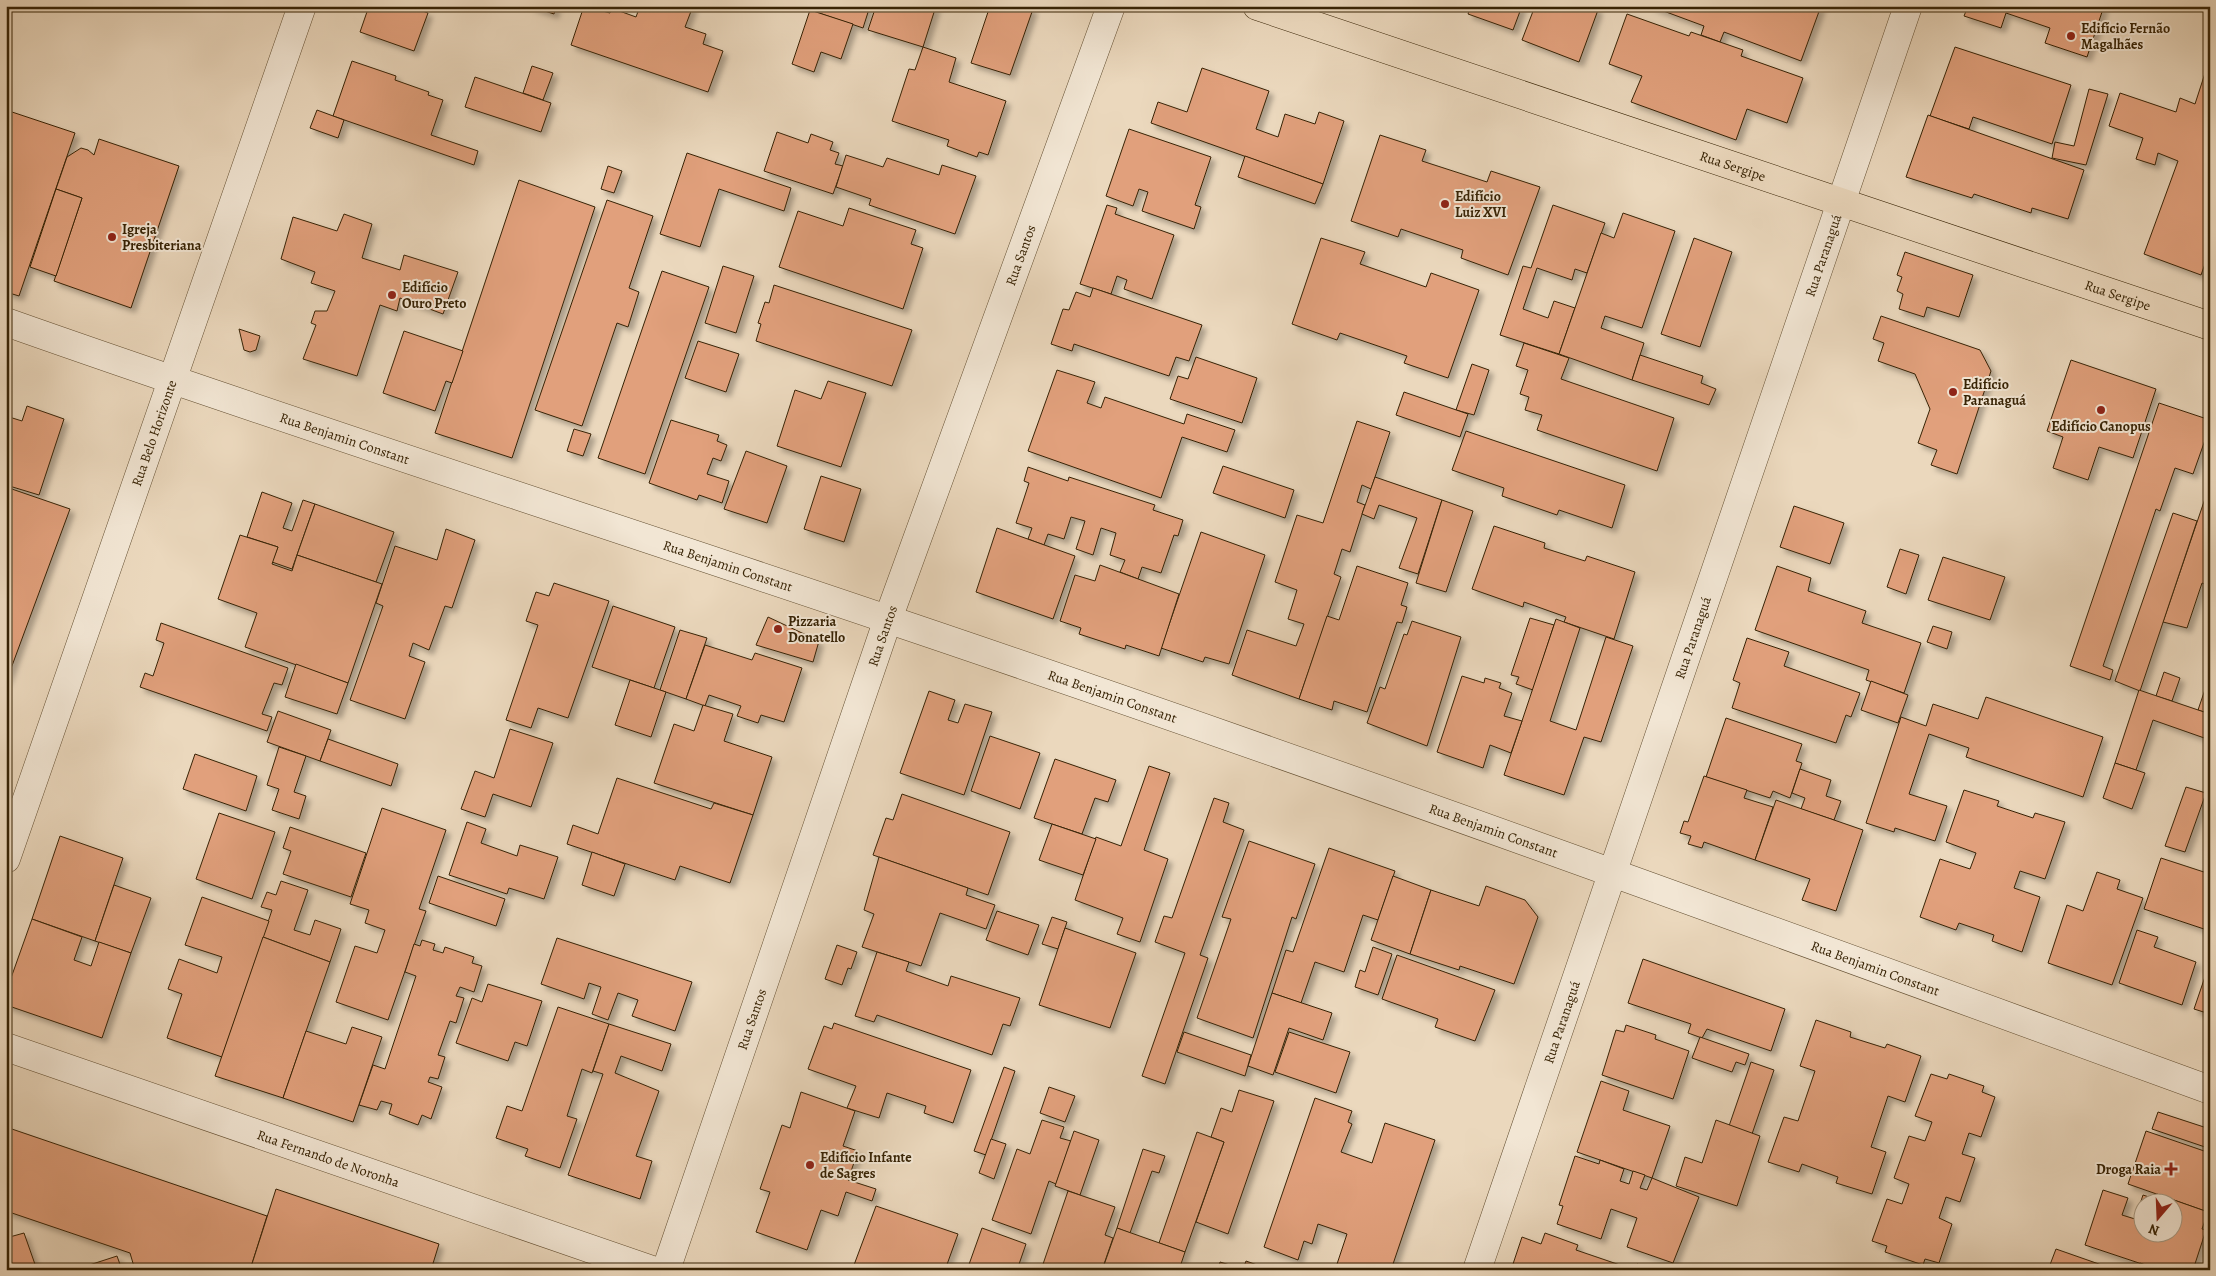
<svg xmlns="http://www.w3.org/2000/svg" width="2216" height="1276" viewBox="0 0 2216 1276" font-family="Alegreya,serif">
	<defs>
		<filter id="shadow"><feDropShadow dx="4.5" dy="4.5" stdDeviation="2.5" flood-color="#0004"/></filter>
	</defs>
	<rect width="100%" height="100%" fill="#ebd8bd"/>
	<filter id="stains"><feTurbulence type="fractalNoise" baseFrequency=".004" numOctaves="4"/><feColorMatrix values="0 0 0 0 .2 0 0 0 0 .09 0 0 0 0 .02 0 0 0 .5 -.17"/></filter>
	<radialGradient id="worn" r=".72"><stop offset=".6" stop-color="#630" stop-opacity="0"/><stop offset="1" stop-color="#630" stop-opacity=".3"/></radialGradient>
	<g fill="#e1a07c" stroke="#372305" fill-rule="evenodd" filter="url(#shadow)">
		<path d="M369 6H409L428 13 414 51 360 32Z"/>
		<path d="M529 6H556L554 14Z"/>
		<path d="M584 6 610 13 611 8 636 17 640 6H693L685 27 706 34 703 44 723 51 708 92 571 45Z"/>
		<path d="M811 6H870L863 28 810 10Z"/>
		<path d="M876 6H936L923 47 868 30Z"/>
		<path d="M990 6H1025L1033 9 1010 75 971 63Z"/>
		<path d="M1471 6H1522L1513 30 1468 14Z"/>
		<path d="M1535 6H1593L1598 10 1579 62 1522 40Z"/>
		<path d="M1650 6H1821L1801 61 1724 32 1720 42 1701 35 1704 26Z"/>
		<path d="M1968 6H2104L2087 57 2045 43 2050 28 2006 13 2001 28 1964 16Z"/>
		<path d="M810 10 853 24 841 59 821 52 814 72 792 64Z"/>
		<path d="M1627 14 1689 36 1691 32 1743 50 1741 56 1803 78 1787 123 1747 109 1736 140 1631 102 1642 76 1609 64Z"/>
		<path d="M923 47 956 58 949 82 1006 101 988 155 979 152 977 157 947 146 949 140 892 121 909 69 915 70Z"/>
		<path d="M1955 47 2071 85 2052 144 1973 117 1969 129 1930 116Z"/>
		<path d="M352 61 396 76 395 80 429 92 428 95 443 100 431 135 478 151 474 165 333 116Z"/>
		<path d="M532 66 553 73 543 100 523 93Z"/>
		<path d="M2207 67 2210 68V250L2201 275 2144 254 2178 161 2158 153 2155 165 2136 159 2143 138 2109 126 2120 93 2176 112 2180 98 2195 104Z"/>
		<path d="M1202 68 1269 91 1256 129 1278 137 1285 114 1315 124 1319 112 1344 121 1323 184 1151 123 1158 102 1187 112Z"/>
		<path d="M475 77 551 103 541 132 465 107Z"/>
		<path d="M2089 89 2108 94 2086 165 2052 158 2055 142 2074 146Z"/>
		<path d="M6 110 75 133 19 296 6 292Z"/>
		<path d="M317 110 344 120 338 138 310 128Z"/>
		<path d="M1928 115 2084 170 2068 219 2032 208 2031 213 1974 194 1972 198 1906 177Z"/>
		<path d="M1129 129 1211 157 1195 205 1201 207 1194 229 1142 211 1148 192 1139 189 1133 206 1106 196Z"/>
		<path d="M777 132 808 143 811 134 833 142 830 150 839 153 835 164 843 166 833 194 764 171Z"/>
		<path d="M1380 135 1426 150 1422 161 1487 182 1491 171 1540 187 1508 275 1461 258 1463 250 1401 229 1398 237 1351 221Z"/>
		<path d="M99 139 179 166 131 308 54 281 82 198 56 189 67 157 81 148 88 150 94 155Z"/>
		<path d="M687 153 791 188 784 211 719 189 700 247 660 234Z"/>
		<path d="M846 155 883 167 887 158 939 175 942 165 976 176 955 234 869 205 871 199 836 187Z"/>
		<path d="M1245 156 1323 184 1315 204 1238 177Z"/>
		<path d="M608 166 622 171 614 193 601 189Z"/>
		<path d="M519 180 595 207 512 458 435 433Z"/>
		<path d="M56 189 82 198 56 276 30 267Z"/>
		<path d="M607 200 653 216 629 288 639 292 628 327 617 323 582 426 535 410Z"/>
		<path d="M1107 205 1117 208 1115 214 1174 235 1152 299 1124 289 1127 280 1117 276 1111 294 1080 284Z"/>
		<path d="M1553 205 1605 223 1587 273 1575 269 1572 280 1537 268 1523 309 1548 318 1554 301 1575 308 1559 354 1500 335 1523 266 1531 268Z"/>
		<path d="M849 208 916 230 911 244 923 248 903 309 779 267 798 211 843 226Z"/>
		<path d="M1623 213 1675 231 1642 328 1605 316 1601 328 1644 343 1632 380 1559 354 1601 233 1614 238Z"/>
		<path d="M344 214 372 224 362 258 400 270 404 255 458 272 443 314 400 298 397 311 380 305 357 376 303 359 316 325 311 323 315 311H327L335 291 311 283 315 272 281 259 293 217 337 231Z"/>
		<path d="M1321 238 1365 252 1360 264 1426 287 1431 273 1479 290 1448 378 1404 363 1407 356 1340 333 1337 340 1292 324Z"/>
		<path d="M1694 238 1732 252 1700 347 1661 334Z"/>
		<path d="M1905 252 1973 275 1959 317 1927 307 1924 317 1899 309 1903 294 1897 291 1902 277 1897 275Z"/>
		<path d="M723 266 754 276 736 333 705 323Z"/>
		<path d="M662 271 709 287 645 474 598 458Z"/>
		<path d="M774 285 912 330 892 386 756 341 761 324 758 323 765 302 769 303Z"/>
		<path d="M1093 288 1202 325 1189 361 1176 357 1169 376 1074 344 1072 351 1051 344 1063 309 1069 310 1076 292 1090 297Z"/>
		<path d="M1881 316 1980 350 1991 371 1957 474 1931 465 1937 450 1918 443 1930 409 1915 374 1878 361 1884 343 1873 339Z"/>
		<path d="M239 329 260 336 256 350 250 352 244 350Z"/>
		<path d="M404 331 463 351 452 383 446 381 435 411 383 393Z"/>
		<path d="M698 341 739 354 726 392 685 378Z"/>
		<path d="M1524 343 1569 358 1561 379 1674 418 1657 471 1537 430 1542 415 1525 410 1529 397 1520 394 1528 370 1516 366Z"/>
		<path d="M1640 355 1703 376 1701 383 1716 389 1709 405 1632 380Z"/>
		<path d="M1196 357 1257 378 1242 423 1170 399 1178 376 1188 379Z"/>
		<path d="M2071 360 2156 389 2133 458 2099 447 2088 480 2053 468 2063 437 2047 431Z"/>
		<path d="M1472 364 1489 370 1474 415 1456 410Z"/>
		<path d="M1057 370 1095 382 1087 403 1101 408 1105 397 1184 424 1187 414 1235 430 1227 452 1182 437 1161 498 1028 451Z"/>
		<path d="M828 381 866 393 841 467 777 446 795 390 821 399Z"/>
		<path d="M1404 392 1468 414 1460 437 1396 415Z"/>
		<path d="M2159 403 2210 420V426L2193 474 2175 468 2160 511 2156 509 2103 666 2113 670 2110 680 2070 666Z"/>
		<path d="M27 406 64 419 39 495 6 485V416L22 421Z"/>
		<path d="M671 420 719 435 717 441 727 445 721 461 713 458 707 474 729 481 722 503 699 495 697 500 649 483Z"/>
		<path d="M1357 421 1390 432 1371 489 1362 485 1357 502 1365 505 1350 552 1342 549 1334 574 1341 577 1299 699 1232 675 1247 630 1296 646 1304 624 1288 619 1297 590 1275 582 1297 515 1323 523Z"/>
		<path d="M574 429 591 434 583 456 567 451Z"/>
		<path d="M1466 431 1625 485 1612 528 1559 510 1557 515 1502 496 1504 488 1452 470Z"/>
		<path d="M746 451 787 466 767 523 724 509Z"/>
		<path d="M1223 466 1294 490 1285 518 1213 493Z"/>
		<path d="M1028 467 1068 481 1069 477 1155 505 1153 510 1183 520 1178 536 1174 535 1161 573 1142 567 1138 579 1120 572 1125 560 1110 555 1116 533 1101 528 1093 555 1076 549 1085 521 1071 517 1064 539 1048 534 1044 545 1028 539 1032 528 1016 523 1029 483 1024 481Z"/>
		<path d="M821 476 861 489 844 542 804 529Z"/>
		<path d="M1375 477 1442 500 1418 574 1399 568 1417 518 1379 505 1374 519 1362 514Z"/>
		<path d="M2210 484V578L2207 585 2202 583 2187 628 2163 622Z"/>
		<path d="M6 487 70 509 6 682Z"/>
		<path d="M262 492 292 503 283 528 292 531 303 500 315 504 292 569 272 562 278 547 247 537Z"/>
		<path d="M1442 500 1473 511 1446 592 1416 583Z"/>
		<path d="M315 504 394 532 376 582 297 555Z"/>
		<path d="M1794 506 1844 523 1830 564 1780 547Z"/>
		<path d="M2173 513 2197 521 2140 691 2115 681Z"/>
		<path d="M1494 526 1545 543 1544 548 1585 561 1587 556 1635 572 1614 639 1564 622 1566 617 1524 602 1523 607 1472 589Z"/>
		<path d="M997 528 1075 556 1053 619 976 592Z"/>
		<path d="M446 529 475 540 452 608 445 606 429 650 413 643 409 656 425 662 405 719 350 700 383 606 376 603 395 546 437 560Z"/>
		<path d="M1201 532 1265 555 1229 664 1205 657 1203 662 1161 648Z"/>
		<path d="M240 535 278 547 272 564 292 571 297 555 382 584 348 683 245 647 257 613 218 599Z"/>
		<path d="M1900 549 1919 555 1906 594 1887 587Z"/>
		<path d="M1943 557 2005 577 1990 620 1928 600Z"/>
		<path d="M1100 565 1179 594 1159 656 1126 645 1125 649 1079 634 1081 628 1060 621 1075 575 1095 581Z"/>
		<path d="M1357 566 1408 583 1401 605 1407 607 1402 623 1397 622 1367 712 1334 701 1332 710 1299 699 1327 616 1339 620Z"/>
		<path d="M1777 566 1811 578 1808 591 1866 611 1862 623 1921 643 1904 693 1866 680 1869 670 1755 630Z"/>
		<path d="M554 583 609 601 568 718 538 708 531 728 506 720 538 625 526 621 536 592 549 596Z"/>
		<path d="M613 606 675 627 654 688 592 667Z"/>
		<path d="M768 617 819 641 813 662 756 645Z"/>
		<path d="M1530 618 1554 625 1533 690 1516 684 1519 677 1511 675Z"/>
		<path d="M1556 619 1580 628 1550 721 1576 730 1606 637 1633 646 1601 742 1584 737 1564 795 1504 775Z"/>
		<path d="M1412 621 1461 637 1427 746 1367 723 1380 687 1385 689 1404 634 1407 635Z"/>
		<path d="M161 623 288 668 282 685 274 683 262 714 272 717 267 731 140 687 145 673 153 676 164 643 156 640Z"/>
		<path d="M1933 626 1952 632 1947 649 1927 642Z"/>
		<path d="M680 630 707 638 686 699 660 690Z"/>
		<path d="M1747 638 1789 652 1784 666 1860 693 1851 717 1846 715 1836 743 1732 708 1740 683 1733 680Z"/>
		<path d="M705 645 752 660 755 653 802 668 784 722 761 715 758 723 737 716 741 706 709 695 705 706 686 699Z"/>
		<path d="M296 664 348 683 337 714 285 697Z"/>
		<path d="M2164 672 2180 678 2172 701 2156 696Z"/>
		<path d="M2210 675V714L2198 710Z"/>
		<path d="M1462 676 1484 683 1485 678 1501 683 1499 688 1512 693 1504 716 1522 721 1511 753 1490 745 1483 768 1437 752Z"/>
		<path d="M630 680 666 692 651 737 615 725Z"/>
		<path d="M1871 681 1908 695 1898 723 1861 710Z"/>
		<path d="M2139 690 2210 714V740L2153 720 2136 770 2115 763Z"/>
		<path d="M929 691 955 700 948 720 958 723 965 704 992 712 964 795 900 773Z"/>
		<path d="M1986 697 2103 737 2083 797 1966 757 1969 748 1929 734 1909 794 1947 806 1935 841 1895 828 1894 832 1866 823 1901 717 1926 726 1933 704 1978 719Z"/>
		<path d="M703 705 733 714 724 741 772 757 753 815 654 783 674 724 694 731Z"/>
		<path d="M278 711 331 730 320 761 267 742Z"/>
		<path d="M1726 718 1802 744 1796 761 1802 763 1790 798 1773 791 1770 798 1706 777Z"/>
		<path d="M510 729 553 743 531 807 493 794 485 817 461 809 475 771 494 778Z"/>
		<path d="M990 736 1040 753 1020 809 971 791Z"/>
		<path d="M328 739 398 764 391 786 320 761Z"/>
		<path d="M279 747 306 756 294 792 306 796 299 819 272 810 279 789 267 785Z"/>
		<path d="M195 754 257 776 246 811 183 789Z"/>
		<path d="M1055 759 1116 780 1108 802 1095 798 1082 834 1034 818Z"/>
		<path d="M2115 763 2145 773 2132 809 2103 798Z"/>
		<path d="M1149 766 1170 773 1144 850 1168 859 1140 942 1117 934 1123 918 1075 900 1096 837 1121 846Z"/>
		<path d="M1800 769 1831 780 1826 796 1841 801 1834 820 1801 809 1805 798 1792 793Z"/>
		<path d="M1704 776 1747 790 1744 798 1773 807 1755 860 1704 842 1702 848 1688 844 1691 836 1680 833 1684 821 1688 822Z"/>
		<path d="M617 778 711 809 714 803 753 815 730 883 680 866 675 880 567 844 573 825 598 834Z"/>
		<path d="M2186 787 2206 793 2185 852 2165 846Z"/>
		<path d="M1964 790 1999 801 1997 806 2033 818 2035 813 2065 822 2045 879 2020 871 2014 888 2040 897 2022 952 1992 941 1994 935 1959 923 1956 930 1920 917 1940 859 1970 869 1976 853 1946 842Z"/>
		<path d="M902 794 1010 832 988 895 873 855 886 818 893 820Z"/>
		<path d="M1214 798 1229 803 1223 822 1244 830 1200 955 1208 958 1165 1084 1142 1076 1185 953 1155 942 1164 916 1172 918Z"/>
		<path d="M1776 800 1863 830 1836 911 1802 900 1810 879 1755 860Z"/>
		<path d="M382 808 446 830 419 909 426 911 388 1020 336 1002 355 946 377 953 385 930 365 923 369 910 350 904Z"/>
		<path d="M219 813 275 832 252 899 196 879Z"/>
		<path d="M467 822 486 829 481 843 517 856 520 845 558 857 544 899 509 888 507 894 449 875Z"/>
		<path d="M1052 824 1096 839 1083 875 1039 860Z"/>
		<path d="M290 827 366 853 351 897 283 874 291 851 283 848Z"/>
		<path d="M60 836 123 858 95 941 32 919Z"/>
		<path d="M1249 841 1315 864 1296 919 1292 917 1253 1038 1197 1018 1231 919 1222 917Z"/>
		<path d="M1329 848 1395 871 1378 920 1363 915 1344 972 1315 962 1301 1003 1272 993 1286 950 1293 952Z"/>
		<path d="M592 852 625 864 614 896 582 885Z"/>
		<path d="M879 857 968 888 966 895 995 905 986 929 940 913 921 966 862 947 874 914 864 910Z"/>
		<path d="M2161 858 2210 874V931L2144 909Z"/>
		<path d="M2097 872 2120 880 2117 889 2143 898 2112 985 2048 963 2067 905 2083 911Z"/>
		<path d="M438 876 505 899 496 926 429 903Z"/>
		<path d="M1393 876 1431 890 1410 954 1371 940Z"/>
		<path d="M281 881 308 890 294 930 310 935 315 920 341 929 330 962 263 937 272 910 261 907 267 892 276 895Z"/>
		<path d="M114 885 151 898 131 953 95 941Z"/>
		<path d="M1486 886 1525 900 1538 917 1514 984 1460 966 1459 970 1410 954 1431 890 1479 906Z"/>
		<path d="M202 897 269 921 222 1057 167 1038 182 994 168 989 179 959 217 973 222 957 185 945Z"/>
		<path d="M997 911 1039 925 1028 955 986 940Z"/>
		<path d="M1052 917 1067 922 1058 949 1042 944Z"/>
		<path d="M32 919 82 937 74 960 91 966 99 942 131 953 102 1038 6 1005V992Z"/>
		<path d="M1065 928 1136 953 1110 1028 1039 1005Z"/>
		<path d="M2137 930 2158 937 2154 947 2196 962 2182 1005 2119 983Z"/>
		<path d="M263 937 330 962 283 1098 215 1076Z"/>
		<path d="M557 938 692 982 675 1031 632 1016 638 1000 618 993 608 1020 592 1014 601 987 589 983 584 999 541 984Z"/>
		<path d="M422 940 435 944 433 950 443 953 445 947 474 957 472 963 482 966 474 992 460 987 456 996 464 998 456 1023 450 1021 438 1055 445 1057 438 1079 430 1077 428 1082 442 1087 431 1119 422 1115 418 1125 389 1114 392 1104 381 1101 377 1110 359 1105 373 1065 385 1069 416 976 405 972 414 944 420 946Z"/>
		<path d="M837 945 857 952 851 969 848 968 842 985 825 979Z"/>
		<path d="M1373 947 1392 954 1378 995 1355 987 1360 970 1365 972Z"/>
		<path d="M877 952 909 962 906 971 948 986 951 976 1020 998 1010 1026 1003 1024 992 1055 877 1015 874 1022 855 1016Z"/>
		<path d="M1397 955 1495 990 1475 1041 1435 1027 1438 1019 1382 999Z"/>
		<path d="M1643 959 1785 1009 1771 1051 1707 1029 1702 1038 1688 1033 1691 1024 1628 1003Z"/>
		<path d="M2210 962V1014L2194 1009Z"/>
		<path d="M488 984 542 1001 527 1046 515 1042 508 1061 456 1043 472 998 482 1002Z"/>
		<path d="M1272 993 1332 1013 1323 1040 1289 1028 1273 1075 1248 1066Z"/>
		<path d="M558 1007 609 1024 592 1073 582 1069 567 1116 577 1119 560 1168 525 1156 528 1149 496 1138 507 1106 522 1111Z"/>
		<path d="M1816 1020 1851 1032 1850 1037 1885 1048 1887 1044 1921 1056 1905 1102 1888 1096 1871 1147 1886 1152 1872 1194 1836 1183 1838 1177 1802 1164 1799 1172 1768 1162 1784 1117 1798 1121 1815 1071 1800 1066Z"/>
		<path d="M834 1023 971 1070 953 1123 924 1113 926 1106 887 1093 879 1118 847 1108 856 1086 808 1069 824 1026 832 1029Z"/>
		<path d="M609 1024 671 1044 662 1071 621 1056 615 1073 659 1091 636 1156 652 1161 640 1199 568 1175 603 1074 593 1071Z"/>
		<path d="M1626 1025 1656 1035 1655 1039 1689 1051 1673 1099 1602 1075 1616 1030 1624 1032Z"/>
		<path d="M352 1027 382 1037 353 1122 283 1098 306 1031 346 1044Z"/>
		<path d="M1184 1032 1251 1055 1245 1076 1177 1052Z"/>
		<path d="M1289 1032 1350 1052 1336 1093 1275 1072Z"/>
		<path d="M1700 1037 1749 1054 1745 1065 1736 1062 1732 1072 1692 1058Z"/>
		<path d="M1751 1062 1774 1070 1752 1134 1729 1126Z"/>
		<path d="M1004 1067 1015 1071 986 1155 974 1151Z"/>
		<path d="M1931 1074 1947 1079 1949 1074 1984 1086 1982 1092 1995 1097 1981 1137 1969 1133 1962 1154 1975 1158 1960 1202 1946 1197 1939 1218 1952 1224 1939 1263 1925 1259 1923 1265 1885 1252 1887 1246 1872 1241 1887 1199 1902 1204 1909 1184 1894 1178 1909 1136 1925 1141 1932 1122 1915 1116Z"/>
		<path d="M1601 1081 1629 1091 1623 1110 1670 1126 1652 1178 1577 1152Z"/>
		<path d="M1049 1087 1075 1096 1065 1122 1040 1113Z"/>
		<path d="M1239 1090 1274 1101 1228 1234 1196 1222 1224 1142 1211 1137 1221 1108 1232 1112Z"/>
		<path d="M801 1092 855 1111 843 1146 858 1151 848 1180 876 1189 872 1201 846 1192 838 1216 821 1210 807 1250 756 1232 770 1192 760 1189 782 1125 790 1128Z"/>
		<path d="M1315 1098 1352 1111 1348 1122 1352 1124 1341 1152 1372 1163 1385 1123 1435 1140 1391 1270H1335L1347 1234 1318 1224 1312 1244 1304 1241 1298 1260 1264 1247Z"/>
		<path d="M2158 1112 2210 1129 2205 1147 2152 1129Z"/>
		<path d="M1042 1120 1064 1127 1060 1138 1071 1141 1056 1184 1049 1181 1031 1234 992 1220 1017 1149 1030 1154Z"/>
		<path d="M1716 1120 1760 1136 1737 1206 1676 1186 1685 1157 1702 1163Z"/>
		<path d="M6 1127 267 1216 250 1270H135L130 1253 6 1211Z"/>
		<path d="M1074 1131 1099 1140 1080 1195 1055 1186Z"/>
		<path d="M2146 1131 2210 1153 2208 1212 2128 1184Z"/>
		<path d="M1197 1132 1224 1142 1185 1252 1159 1243Z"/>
		<path d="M991 1139 1006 1144 994 1179 979 1173Z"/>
		<path d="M1143 1149 1165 1156 1159 1173 1152 1171 1130 1233 1117 1228Z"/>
		<path d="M1575 1156 1599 1164 1600 1160 1624 1169 1620 1181 1629 1184 1633 1171 1645 1175 1640 1188 1647 1190 1652 1178 1699 1197 1673 1263 1627 1247 1637 1218 1611 1209 1601 1239 1557 1224 1563 1206 1559 1205Z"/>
		<path d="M276 1189 439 1244 431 1270H250Z"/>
		<path d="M2103 1190 2128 1198 2122 1215 2135 1219 2143 1195 2155 1199 2157 1194 2208 1212 2202 1229 2206 1230 2193 1270H2160L2085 1245ZM2144 1204H2174V1234H2144Z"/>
		<path d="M1068 1191 1115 1207 1105 1235 1113 1238 1102 1270H1041Z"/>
		<path d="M876 1206 958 1234 945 1270H868L854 1265Z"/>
		<path d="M982 1228 1026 1244 1017 1270H967Z"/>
		<path d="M1117 1228 1185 1252 1179 1270H1114L1104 1265Z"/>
		<path d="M24 1233 37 1270H6V1238Z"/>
		<path d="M1545 1233 1578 1245 1576 1250 1623 1266 1621 1270H1511L1522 1237 1541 1244Z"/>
		<path d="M2056 1249 2116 1270H2048Z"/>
		<path d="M117 1256 122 1270H74Z"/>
		<path d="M1246 1261 1271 1270H1218L1220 1262 1243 1269Z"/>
		<path d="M2140 1263 2160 1270H2138Z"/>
		<path d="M1637 1264 1654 1270H1635Z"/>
	</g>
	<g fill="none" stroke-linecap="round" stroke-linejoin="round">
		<defs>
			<g id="minor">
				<path id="s1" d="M6 322C297 425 592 519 884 618 1329 768 1769 929 2210 1090"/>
				<path id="s2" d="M6 859 302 6"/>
				<path id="s3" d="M6 1047 652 1270"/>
				<path id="s4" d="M666 1270 888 619 1111 6"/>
				<path id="s5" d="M1477 1270 1908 6"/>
			</g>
			<g id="major">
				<path id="s6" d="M1257 6 2210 326"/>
			</g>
		</defs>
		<use href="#minor" stroke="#645033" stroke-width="29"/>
		<use href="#major" stroke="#372305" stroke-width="29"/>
		<use href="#minor" stroke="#f2e6d4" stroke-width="28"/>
		<use href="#major" stroke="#ebd8bd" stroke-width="28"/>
	</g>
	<g fill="#8f2418" stroke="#f2e6d4" stroke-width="2">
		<circle cx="2071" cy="36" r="5"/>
		<circle cx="1445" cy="204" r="5"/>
		<circle cx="112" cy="237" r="5"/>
		<circle cx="392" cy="295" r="5"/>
		<circle cx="1953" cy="392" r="5"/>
		<circle cx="2101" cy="410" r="5"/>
		<circle cx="778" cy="629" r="5"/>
		<circle cx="810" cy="1165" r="5"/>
		<path d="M2168.5 1161.5h5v5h5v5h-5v5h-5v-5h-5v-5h5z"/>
	</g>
	<g text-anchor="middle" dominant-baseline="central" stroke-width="4" stroke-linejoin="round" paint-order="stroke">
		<g font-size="14" font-weight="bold" fill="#372305" stroke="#f2e6d4" text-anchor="start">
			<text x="2081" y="28">Edifício Fernão<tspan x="2081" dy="16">Magalhães</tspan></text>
			<text x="1455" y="196">Edifício<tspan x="1455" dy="16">Luiz XVI</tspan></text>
			<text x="122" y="229">Igreja<tspan x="122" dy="16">Presbiteriana</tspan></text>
			<text x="402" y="287">Edifício<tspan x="402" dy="16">Ouro Preto</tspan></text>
			<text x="1963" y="384">Edifício<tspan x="1963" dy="16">Paranaguá</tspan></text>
			<text x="2101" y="426" text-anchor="middle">Edifício Canopus</text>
			<text x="788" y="621">Pizzaria<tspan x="788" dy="16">Donatello</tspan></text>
			<text x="820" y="1157">Edifício Infante<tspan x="820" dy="16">de Sagres</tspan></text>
			<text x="2161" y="1169" text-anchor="end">Droga Raia</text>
		</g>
		<g font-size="14" fill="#372305" stroke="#f2e6d4">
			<text stroke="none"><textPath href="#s6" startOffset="502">Rua Sergipe</textPath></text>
			<text stroke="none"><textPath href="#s4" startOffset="1075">Rua Santos</textPath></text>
			<text stroke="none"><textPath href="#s5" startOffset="1072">Rua Paranaguá</textPath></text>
			<text stroke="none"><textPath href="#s6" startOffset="908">Rua Sergipe</textPath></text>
			<text stroke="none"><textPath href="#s2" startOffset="451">Rua Belo Horizonte</textPath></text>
			<text stroke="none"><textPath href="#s1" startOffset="358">Rua Benjamin Constant</textPath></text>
			<text stroke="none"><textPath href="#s1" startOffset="762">Rua Benjamin Constant</textPath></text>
			<text stroke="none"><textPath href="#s4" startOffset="670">Rua Santos</textPath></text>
			<text stroke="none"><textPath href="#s5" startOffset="668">Rua Paranaguá</textPath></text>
			<text stroke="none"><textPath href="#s1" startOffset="1168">Rua Benjamin Constant</textPath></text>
			<text stroke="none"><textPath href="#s1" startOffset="1572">Rua Benjamin Constant</textPath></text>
			<text stroke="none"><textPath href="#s1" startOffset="1978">Rua Benjamin Constant</textPath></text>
			<text stroke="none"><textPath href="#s4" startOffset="265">Rua Santos</textPath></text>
			<text stroke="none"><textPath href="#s5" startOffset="262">Rua Paranaguá</textPath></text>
			<text stroke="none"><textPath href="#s3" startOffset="341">Rua Fernando de Noronha</textPath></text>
		</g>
	</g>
	<rect width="2216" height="1276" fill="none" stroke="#ebd8bd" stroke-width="25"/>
	<rect x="8" y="8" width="2201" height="1261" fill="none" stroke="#372305" stroke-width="2.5"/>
	<rect x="12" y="12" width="2191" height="1251" fill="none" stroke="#372305"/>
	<g transform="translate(2158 1218) rotate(199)"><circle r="24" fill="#f2e6d4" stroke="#a79881"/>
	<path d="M0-4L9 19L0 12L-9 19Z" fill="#8f2418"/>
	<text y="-8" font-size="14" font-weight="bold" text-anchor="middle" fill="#372305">N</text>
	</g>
	<rect width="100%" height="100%" filter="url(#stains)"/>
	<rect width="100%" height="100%" fill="url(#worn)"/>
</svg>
